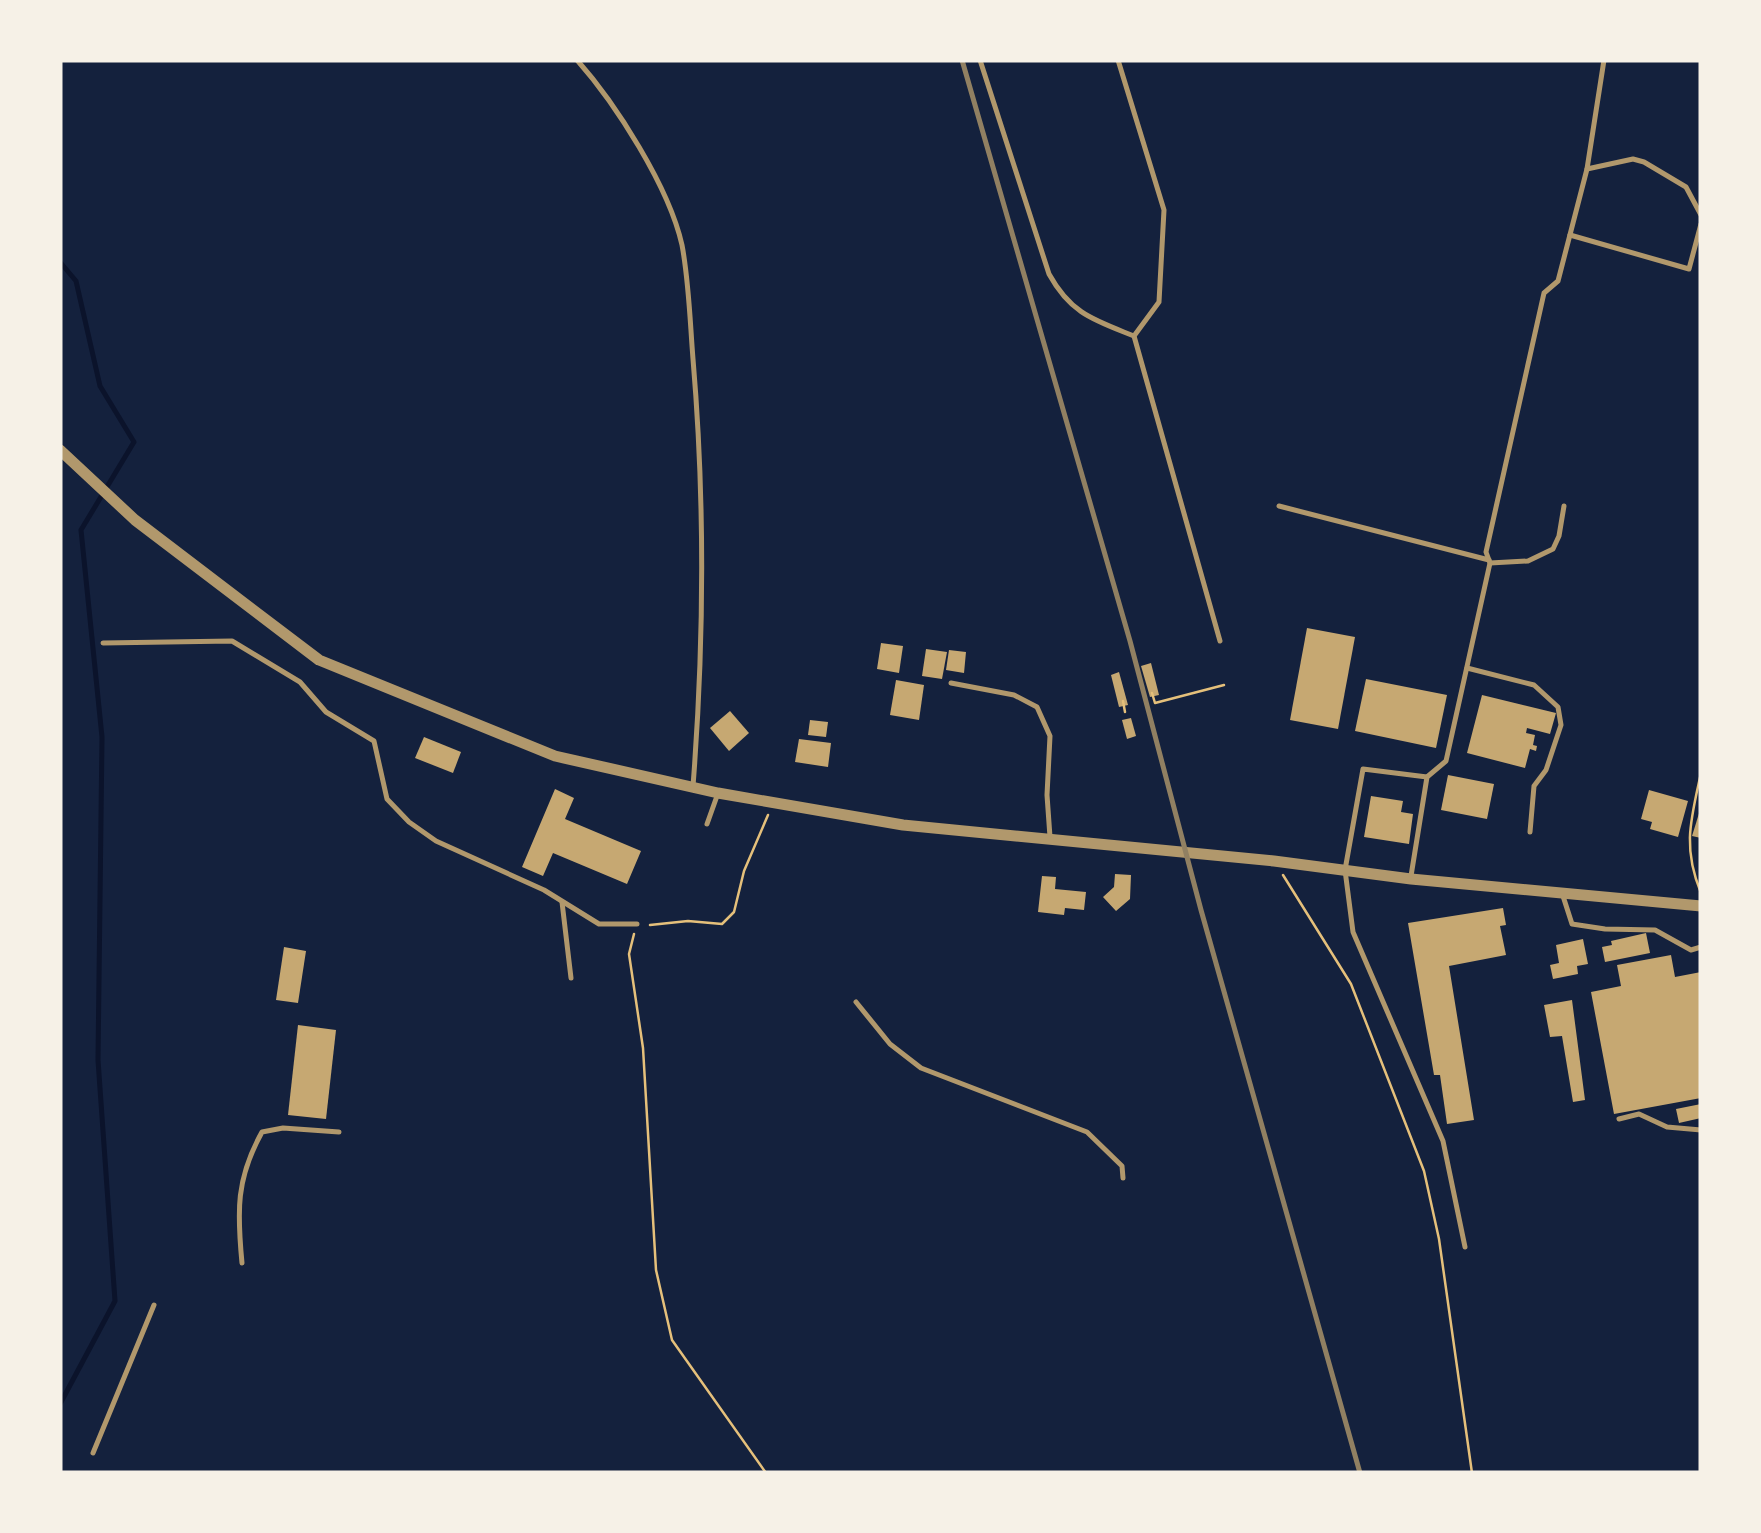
<svg xmlns="http://www.w3.org/2000/svg" width="1761" height="1533" viewBox="0 0 1761 1533" font-family="Bitter,serif">
	<rect width="100%" height="100%" fill="#14213d"/>
	<g fill="none" stroke-linecap="round" stroke-linejoin="round">
		<path stroke="#0b132b" stroke-width="5" d="M60 262 76 281 100 386 134 442 81 530 102 737 98 1060 115 1301 60 1404"/>
	</g>
	<g fill="#c6a872">
		<path d="M1307 628 1355 637 1338 729 1290 720Z"/>
		<path d="M881 643 903 646 899 673 877 669Z"/>
		<path d="M926 649 947 652 942 679 922 676Z"/>
		<path d="M949 650 966 652 964 673 946 670Z"/>
		<path d="M1151 663 1159 695 1150 697 1141 666Z"/>
		<path d="M1119 672 1128 705 1119 707 1111 675Z"/>
		<path d="M1366 679 1447 695 1436 748 1355 731Z"/>
		<path d="M896 680 924 685 919 720 890 715Z"/>
		<path d="M1482 695 1556 713 1550 734 1527 728 1526 733 1535 735 1533 745 1537 746 1536 751 1530 749 1525 768 1467 753Z"/>
		<path d="M730 711 749 733 729 751 710 728Z"/>
		<path d="M1131 718 1136 736 1127 739 1122 720Z"/>
		<path d="M810 720 828 722 826 737 808 735Z"/>
		<path d="M424 737 461 752 453 773 415 758Z"/>
		<path d="M799 739 831 743 828 767 795 762Z"/>
		<path d="M1448 775 1494 784 1487 819 1441 810Z"/>
		<path d="M555 789 574 798 565 819 641 851 627 884 553 853 543 876 522 867Z"/>
		<path d="M1649 790 1688 801 1678 837 1650 829 1652 822 1641 819Z"/>
		<path d="M1371 796 1403 801 1401 812 1413 814 1409 844 1364 837Z"/>
		<path d="M1701 807V838L1692 836Z"/>
		<path d="M1115 874 1131 875 1130 899 1116 911 1103 897 1114 887Z"/>
		<path d="M1042 876 1056 877 1055 889 1086 892 1084 910 1065 908 1064 915 1038 912Z"/>
		<path d="M1503 908 1506 925 1500 926 1506 955 1449 966 1474 1120 1447 1124 1440 1075H1434L1408 923Z"/>
		<path d="M1646 933 1650 953 1605 962 1602 947 1612 945 1611 941Z"/>
		<path d="M1583 939 1588 964 1577 966 1578 974 1553 979 1550 965 1559 963 1556 945Z"/>
		<path d="M284 947 306 951 298 1003 276 1000Z"/>
		<path d="M1671 955 1675 977 1701 972V1098L1614 1114 1591 992 1621 986 1617 965Z"/>
		<path d="M1572 1000 1585 1100 1573 1102 1562 1036 1550 1037 1544 1005Z"/>
		<path d="M298 1025 336 1030 326 1119 288 1115Z"/>
		<path d="M1701 1104V1118L1679 1123 1676 1109Z"/>
	</g>
	<g fill="none" stroke-linecap="round" stroke-linejoin="round">
		<g stroke="#e5c07b" stroke-width="2.5">
			<path d="M1152 693 1155 703 1224 685"/>
			<path d="M1123 701 1125 712"/>
			<path d="M1283 875 1351 984 1424 1171 1439 1239 1472 1473"/>
			<path d="M1701 893C1682 847 1691 819 1701 773"/>
			<path d="M650 925 688 921 722 924 734 912 744 871 768 815"/>
			<path d="M634 934 629 954 643 1048 656 1270 672 1340 766 1473"/>
		</g>
		<g stroke="#b1986c" stroke-width="5">
			<path d="M577 60C616 104 669 187 682 245 689 282 690 322 693 359 705 500 704 645 693 786"/>
			<path d="M980 60 1049 274C1071 314 1094 320 1134 336"/>
			<path d="M1118 60 1164 210 1159 302 1134 336 1220 641"/>
			<path d="M1587 169 1604 60"/>
			<path d="M1570 235 1689 269 1701 224"/>
			<path d="M1279 506 1489 560"/>
			<path d="M1490 563 1528 561 1553 549 1559 536 1564 506"/>
			<path d="M103 643 232 641 300 682 326 712 374 741 387 799 409 822 436 841 544 890 599 924H637"/>
			<path d="M1467 668 1534 685 1558 707 1561 725 1546 770 1534 786 1530 832"/>
			<path d="M951 683 1014 695 1037 707 1050 736 1047 795 1050 837"/>
			<path d="M1427 777 1363 769 1345 870 1353 932 1443 1141 1465 1247"/>
			<path d="M707 824 717 796"/>
			<path d="M1411 876 1427 777 1446 761 1490 563 1486 552 1544 293 1558 281 1587 169 1633 159 1644 162 1686 187 1701 215"/>
			<path d="M1563 896 1572 924 1605 929 1655 930 1691 950 1701 947"/>
			<path d="M562 902 571 978"/>
			<path d="M856 1002 890 1044 921 1068 1087 1132 1122 1166 1123 1178"/>
			<path d="M1619 1119 1639 1114 1667 1127 1701 1130"/>
			<path d="M242 1263C237 1211 236 1179 262 1132L283 1128 339 1132"/>
			<path d="M93 1453 154 1305"/>
		</g>
		<path stroke="#b1986c" stroke-width="11" d="M60 450 135 520 319 660 555 756 718 793 903 825 1274 861 1411 879 1701 906"/>
		<path stroke="#918062" stroke-width="5" d="M962 60 1130 641 1201 910 1360 1473"/>
	</g>
	<rect width="1761" height="1533" fill="none" stroke="#f6f1e7" stroke-width="125"/>
</svg>
